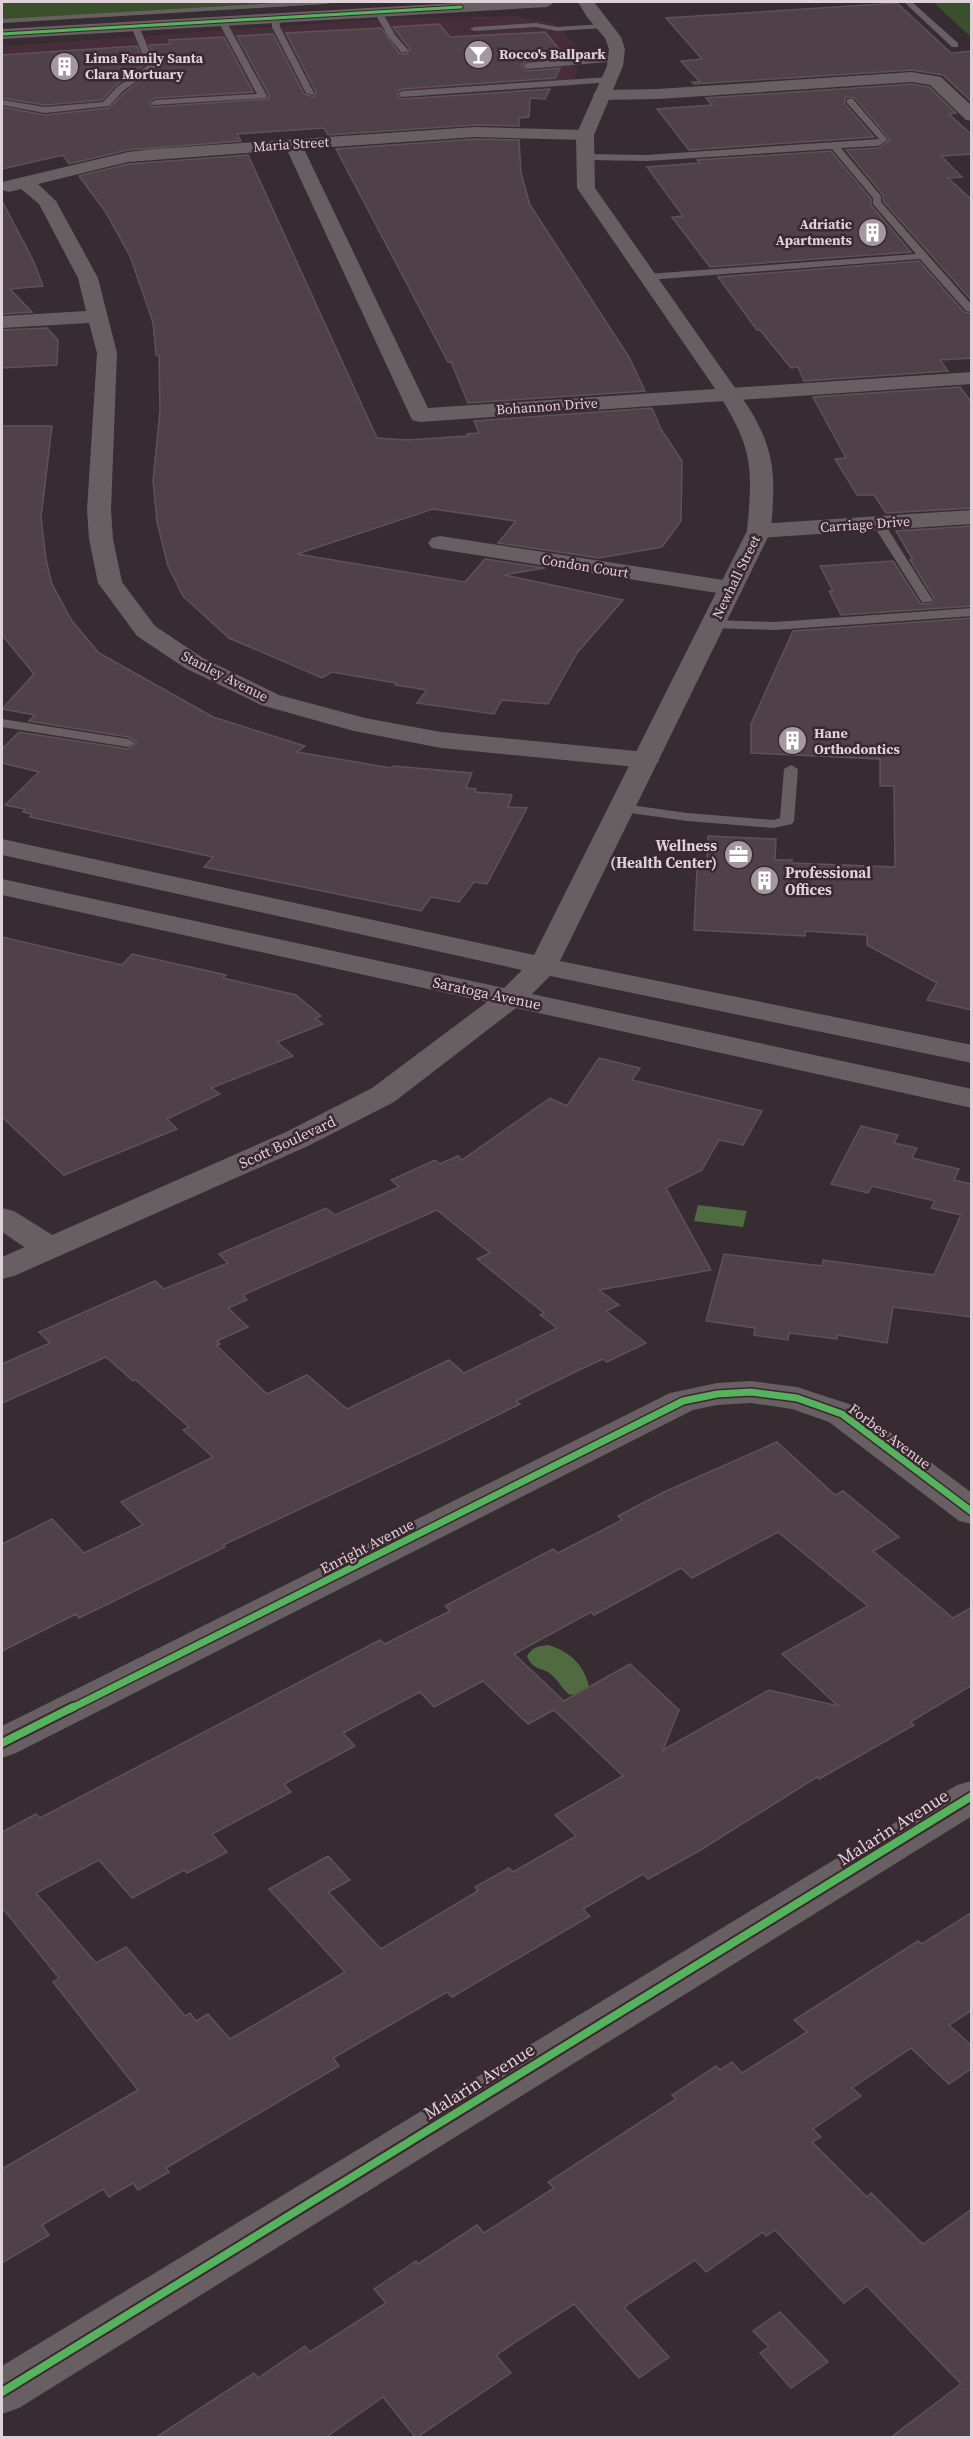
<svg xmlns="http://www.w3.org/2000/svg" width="973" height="2439" viewBox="0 0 973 2439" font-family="'Source Serif 4',serif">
	<rect width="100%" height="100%" fill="#372c31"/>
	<path fill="#462d39" d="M512 16 555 23 575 44 578 65 573 86 92 118 13 134 2 128V46L394 18Z"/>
	<g fill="#3a4f2b">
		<path d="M2 2H356L2 23Z"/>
		<path d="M933 2H971V37Z"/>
	</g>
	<g fill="#506b40">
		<path d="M698 1205 747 1211 743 1227 694 1221Z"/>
		<path d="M548 1645C570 1651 585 1666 589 1687L582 1693 570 1695C562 1689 560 1683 554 1677 544 1666 533 1672 527 1656 532 1647 539 1646 548 1645Z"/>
	</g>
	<g fill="#4f4147" stroke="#5d5357" stroke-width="1.5" fill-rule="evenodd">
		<path d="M897 3 951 53 972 51V102L943 75 912 70 694 84 692 82H700L681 61 702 59 666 18Z"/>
		<path d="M439 24 450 37 545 32 559 49V57L527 61 521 66 527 71 560 68 555 78 402 89 397 92V96L402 99 550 89 545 99 530 98 529 117 519 118V126L475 125 328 135 324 128 237 134 241 141 128 150 69 164 63 155 2 169V107L45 115 109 108 124 93 158 68 149 45 170 44 169 40 224 37 253 92 155 98 149 102 152 107 268 99 269 95 237 36 273 34 304 94 314 97 316 92 286 33 381 28 399 53 407 54 410 49 393 27Z"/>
		<path d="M137 46 144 65 116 85 102 100 45 105 2 98V55Z"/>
		<path d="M912 84 929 87 956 113 949 114 972 135V154L941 156 962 177 948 178 972 200V301L883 201V195L846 150 878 148 890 140 855 98 845 97V104L874 137 689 150 657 109 712 105 706 98Z"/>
		<path d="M475 139 519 140 521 173 530 205 629 357 645 391 468 403 451 362H448L336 149Z"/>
		<path d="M831 151 871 199V205L911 252 710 267 672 217 683 216 647 167 700 163 697 160Z"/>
		<path d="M248 155 377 438 407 440 468 436 467 434 479 433 474 421 652 408 661 429 682 461 681 521 662 547 599 558 498 543 516 521 433 509 297 554 465 582 485 559 545 568 504 575 623 600 577 653 548 704 502 700 494 714 417 703 427 690 395 685 396 683 332 672 322 678 229 638 183 596 168 566 157 522 153 481 160 411 159 355H156L153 322 130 256 105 211 79 176 128 164Z"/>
		<path d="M2 201 33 260 43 286 10 289 32 312 2 314Z"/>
		<path d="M919 261 964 312 972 314V358L940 360 948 371 804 381 798 367 791 368 760 330H757L718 277Z"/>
		<path d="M47 328 58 340 57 365 2 368V330Z"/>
		<path d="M960 387 972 403V508L886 513 874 495H857L835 459 846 458 813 397Z"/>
		<path d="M2 426H52L41 517 46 560 52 584 72 621 99 653 213 717 305 746 297 752 391 768 393 766 472 773 466 788 476 789 475 792 512 795 508 807 527 808 487 884 474 882 459 902 431 897 421 911 204 867 213 857 30 817 32 814 23 812 25 809 5 805 39 772 2 763V749L19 732 128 749 137 742 128 737 29 721 35 715 2 709 34 674 2 635Z"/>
		<path d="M972 526V606L841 615 829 591H833L820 566 893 561 920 603 930 604 934 598 910 560H913L896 531Z"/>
		<path d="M972 618V1010L927 1000 937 983 867 945V935L805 931V936L694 930 697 869H702L703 862H707L708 836 776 839 775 860H792V863L895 867 894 786H880V759L751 753V724L793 631Z"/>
		<path d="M2 937 122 965 132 954 226 975 223 978 296 995 321 1016 315 1018 323 1024 277 1042 293 1056 211 1088 220 1094 167 1119 177 1129 64 1175 2 1117Z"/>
		<path d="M599 1058 640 1068 632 1080 762 1111 743 1145 719 1140 702 1170 666 1188 711 1270 599 1290 619 1305 606 1311 646 1343 607 1362 603 1359 579 1370 516 1401 520 1404 443 1442 223 1545 225 1547 79 1618 76 1614 2 1651V1544L52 1519 84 1553 143 1525 121 1502 213 1457 183 1430 189 1427 136 1380 133 1381 106 1357 2 1403V1364L50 1343 39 1332 155 1281 164 1289 228 1263 219 1254 326 1208 335 1215 399 1187 391 1180 435 1160 440 1164 458 1156 462 1160 550 1098 567 1106ZM437 1210 490 1253 477 1259 544 1313 540 1315 557 1328 464 1373 449 1360 347 1409 307 1375 267 1394 216 1345 220 1344 217 1341 248 1327 228 1308 247 1300 243 1295Z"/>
		<path d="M861 1126 898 1135 894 1143 917 1148 912 1158 959 1169 954 1180 972 1184V1317L893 1307 887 1343 837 1335V1339L789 1333 788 1340 754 1335 755 1328 706 1321 724 1254 822 1266 823 1260 934 1275 961 1215 931 1208 935 1201 872 1186 868 1193 831 1184Z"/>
		<path d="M777 1442 835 1495 843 1491 899 1537 873 1551 953 1618 972 1607V1685L910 1722 914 1725 819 1779 817 1777 699 1851 648 1879 643 1874 583 1909 590 1916 452 1997 447 1992 333 2058 339 2066 166 2168 169 2172 138 2190 133 2183 109 2197 103 2189 42 2225 49 2235 2 2263V2169L138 2090 53 1982 59 1978 4 1910 2 1911V1832L36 1814 40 1818 380 1640 385 1644 450 1611 445 1606 553 1549 558 1553 622 1520 618 1516 664 1492ZM778 1532 868 1606 782 1654 838 1706 769 1690 663 1750 679 1710 630 1664 564 1701 514 1654 591 1612 594 1615 681 1568 692 1578ZM483 1681 528 1724 554 1710 623 1776 555 1815 576 1836 513 1872 509 1868 475 1887 478 1891 381 1949 328 1892 350 1880 328 1856 269 1889 345 1972 230 2039 208 2014 196 2021 190 2013 185 2016 126 1947 96 1963 36 1893 99 1860 132 1898 184 1870 187 1873 227 1852 212 1834 291 1792 284 1784 355 1746 343 1733 420 1692 434 1707Z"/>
		<path d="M972 1912V2010L949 2025 972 2046V2068L949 2084 911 2048 852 2088 861 2096 813 2129 821 2137 812 2142 867 2197 871 2193 923 2244 972 2209V2438H890L961 2384 867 2286 844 2303 775 2230 766 2236 763 2232 706 2272 695 2260 624 2307 669 2357 639 2378 574 2304 496 2355 511 2373 416 2438 383 2397 325 2438H155L254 2373 258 2378 305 2346 310 2352 386 2303 374 2289 416 2261 418 2264 477 2225 484 2233 554 2188 548 2182 676 2099 672 2095 716 2066 720 2070 732 2062 742 2073 807 2032 794 2020 918 1941 922 1944Z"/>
		<path d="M780 2312 828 2362 791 2388 760 2353 769 2347 753 2331Z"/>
	</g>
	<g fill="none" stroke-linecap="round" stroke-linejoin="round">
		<g fill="#685f63" fill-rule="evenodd">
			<path d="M293 2H330L326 4 2 23V19Z"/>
			<path d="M904 2H912L958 43V47H952Z"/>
			<path d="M375 10H381L395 35 408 50 407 52H401L388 36 374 12Z"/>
			<path d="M272 16 279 18 280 27 314 93 313 95 306 93 272 27Z"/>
			<path d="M222 19 226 21 267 96 266 98 152 105 151 103 155 100 257 94 218 21Z"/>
			<path d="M536 23 557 27 603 24 607 26 603 28 557 31 536 27 474 31 470 29 474 27Z"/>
			<path d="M135 24 139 26 156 67 123 91 109 106 45 113 2 105V100L45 107 103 102 117 87 147 66 131 26Z"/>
			<path d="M616 56 620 59 619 61 527 69 523 66 527 63 580 57Z"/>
			<path d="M609 77 612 78V82L402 97 398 94 402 91Z"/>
			<path d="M847 99H853L888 140 878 146 841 148 881 196V202L972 305V312L966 311 920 259 648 280 643 277 648 274 916 254 873 204V198L832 149 647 161 586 160 581 157 586 154 647 155 879 139 847 103Z"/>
			<path d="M878 520 884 523 932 599 930 602H922L920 599 872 523Z"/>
			<path d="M972 608V616L775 630 713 628 707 624 713 620 775 622Z"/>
			<path d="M2 719 128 739 135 743 128 747 2 727Z"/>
			<path d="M791 765 798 769 794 821 792 824 774 828 687 821 623 812 616 808 623 804 687 813 774 820 780 818 784 769Z"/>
		</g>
		<g fill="#685f63" fill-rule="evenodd">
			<path d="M912 72 941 77 972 106V121L966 120 930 85 912 82 658 99 602 100 596 99 593 95 596 91 602 90 658 89Z"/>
			<path d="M475 127 585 130 591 131 594 135 591 139 585 140 475 137 304 149 428 408 972 372V384L420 422 412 420 287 150 128 162 38 184 56 201 98 278 117 353 111 510 113 539 122 582 155 626 203 658 279 695 365 718 441 732 646 752 655 754 659 760 655 766 646 768 441 748 354 731 261 705 185 668 137 636 98 583 89 539 87 510 97 353 89 323 2 328V316L86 311 78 278 39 204 21 189 9 192 2 190V182L128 152 153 149Z"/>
			<path d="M972 510V524L759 538 751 536 747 531 751 526 759 524Z"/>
			<path d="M440 536 730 581 739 583 742 588 739 593 730 595 432 548 428 543 432 538Z"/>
			<path d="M2 1208 14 1211 62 1241 67 1248 62 1255C38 1261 21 1244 2 1232Z"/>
			<path d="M751 1381 797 1387 855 1406 972 1493V1524L959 1521 829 1422 792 1409 751 1403 717 1405 693 1410 16 1753 2 1758V1726L670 1393 717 1383Z"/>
			<path d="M972 1781V1816L19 2408 2 2414V2366L957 1785Z"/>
		</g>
		<g fill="#685f63" fill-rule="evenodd">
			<path d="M473 2H555L547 7 2 39V29Z"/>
			<path d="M578 2H594L621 37 625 49 623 66 594 135 595 188 749 408C777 454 775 479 771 531L560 961 972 1045V1063L550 976 532 994 972 1089V1108L516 1008 394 1102 308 1146 14 1276 2 1279V1257L286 1132 372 1088 487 1002 2 895V879L504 988 522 970 2 855V839L534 955 747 531C753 467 753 449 718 393L577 188 576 135 607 66 609 49 605 38 587 17Z"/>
		</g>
		<defs>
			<path id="cycleway-far2" d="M2 34 461 7"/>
			<path id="cycleway-far1" d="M70 1709 683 1401 717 1394 751 1392 797 1398 842 1414 972 1512"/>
			<g id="cycleway">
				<path d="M2 1743 73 1707"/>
				<path d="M2 2392 972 1796"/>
			</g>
		</defs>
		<use href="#cycleway-far2" stroke="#3b2730" stroke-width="5"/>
		<use href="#cycleway-far1" stroke="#3b2730" stroke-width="10"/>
		<use href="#cycleway" stroke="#3b2730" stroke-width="12"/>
		<use href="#cycleway-far2" stroke="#56b35d" stroke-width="3"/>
		<use href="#cycleway-far1" stroke="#56b35d" stroke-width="7"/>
		<use href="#cycleway" stroke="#56b35d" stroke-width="8"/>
	</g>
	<defs>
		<symbol id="bar-disc" viewBox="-11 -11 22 22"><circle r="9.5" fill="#a4979d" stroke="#3b2730"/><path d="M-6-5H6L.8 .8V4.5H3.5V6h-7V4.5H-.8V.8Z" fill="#fff"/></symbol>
		<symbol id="building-disc" viewBox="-11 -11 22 22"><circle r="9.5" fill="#a4979d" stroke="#3b2730"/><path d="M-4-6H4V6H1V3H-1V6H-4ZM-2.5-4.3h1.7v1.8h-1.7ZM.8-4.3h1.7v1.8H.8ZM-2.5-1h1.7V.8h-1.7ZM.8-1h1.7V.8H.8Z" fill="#fff"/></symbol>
		<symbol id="office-disc" viewBox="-11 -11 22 22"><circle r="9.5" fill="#a4979d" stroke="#3b2730"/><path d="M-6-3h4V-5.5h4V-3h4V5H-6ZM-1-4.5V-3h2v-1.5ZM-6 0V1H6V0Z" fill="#fff"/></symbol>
	</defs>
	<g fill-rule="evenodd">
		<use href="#bar-disc" x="462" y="38" width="33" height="33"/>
		<use href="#building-disc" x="48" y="50" width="33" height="33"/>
		<use href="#building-disc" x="856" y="216" width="33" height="33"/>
		<use href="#building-disc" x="776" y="724" width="33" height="33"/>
		<use href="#office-disc" x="722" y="838" width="33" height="33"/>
		<use href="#building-disc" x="748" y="864" width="33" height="33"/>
	</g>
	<g text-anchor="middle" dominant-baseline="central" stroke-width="5" stroke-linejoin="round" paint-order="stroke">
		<g font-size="14" font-weight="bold" fill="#ded1d7" stroke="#3b2730" text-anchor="start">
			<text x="499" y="54">Rocco's Ballpark</text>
			<text x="85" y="58">Lima Family Santa<tspan x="85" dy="16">Clara Mortuary</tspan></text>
			<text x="852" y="224" text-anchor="end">Adriatic<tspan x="852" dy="16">Apartments</tspan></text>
			<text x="814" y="733">Hane<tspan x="814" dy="16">Orthodontics</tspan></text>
		</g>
		<g font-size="14" fill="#ded1d7" stroke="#3b2730">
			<text transform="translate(291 144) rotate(-4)">Maria Street</text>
			<text transform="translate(547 406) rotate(-4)">Bohannon Drive</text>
			<text transform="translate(865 524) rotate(-4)">Carriage Drive</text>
			<text transform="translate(585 566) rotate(9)">Condon Court</text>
			<text transform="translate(736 577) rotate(-64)">Newhall Street</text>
			<text transform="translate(225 676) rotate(27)">Stanley Avenue</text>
		</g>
		<g font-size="15" font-weight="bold" fill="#ded1d7" stroke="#3b2730" text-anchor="end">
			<text x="717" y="845">Wellness<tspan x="717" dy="17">(Health Center)</tspan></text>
			<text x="785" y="872" text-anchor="start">Professional<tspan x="785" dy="17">Offices</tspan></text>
		</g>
		<g font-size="15" fill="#ded1d7" stroke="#3b2730">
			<text transform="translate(487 993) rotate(12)">Saratoga Avenue</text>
			<text transform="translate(287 1142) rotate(-25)">Scott Boulevard</text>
			<text transform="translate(890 1436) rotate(37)">Forbes Avenue</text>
			<text transform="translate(367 1546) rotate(-27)">Enright Avenue</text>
		</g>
		<g font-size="18" fill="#ded1d7" stroke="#3b2730">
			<text transform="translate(893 1827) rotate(-32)">Malarin Avenue</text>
			<text transform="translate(479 2081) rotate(-32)">Malarin Avenue</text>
		</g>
	</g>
	<rect width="973" height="2439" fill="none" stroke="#ded1d7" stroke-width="6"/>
</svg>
